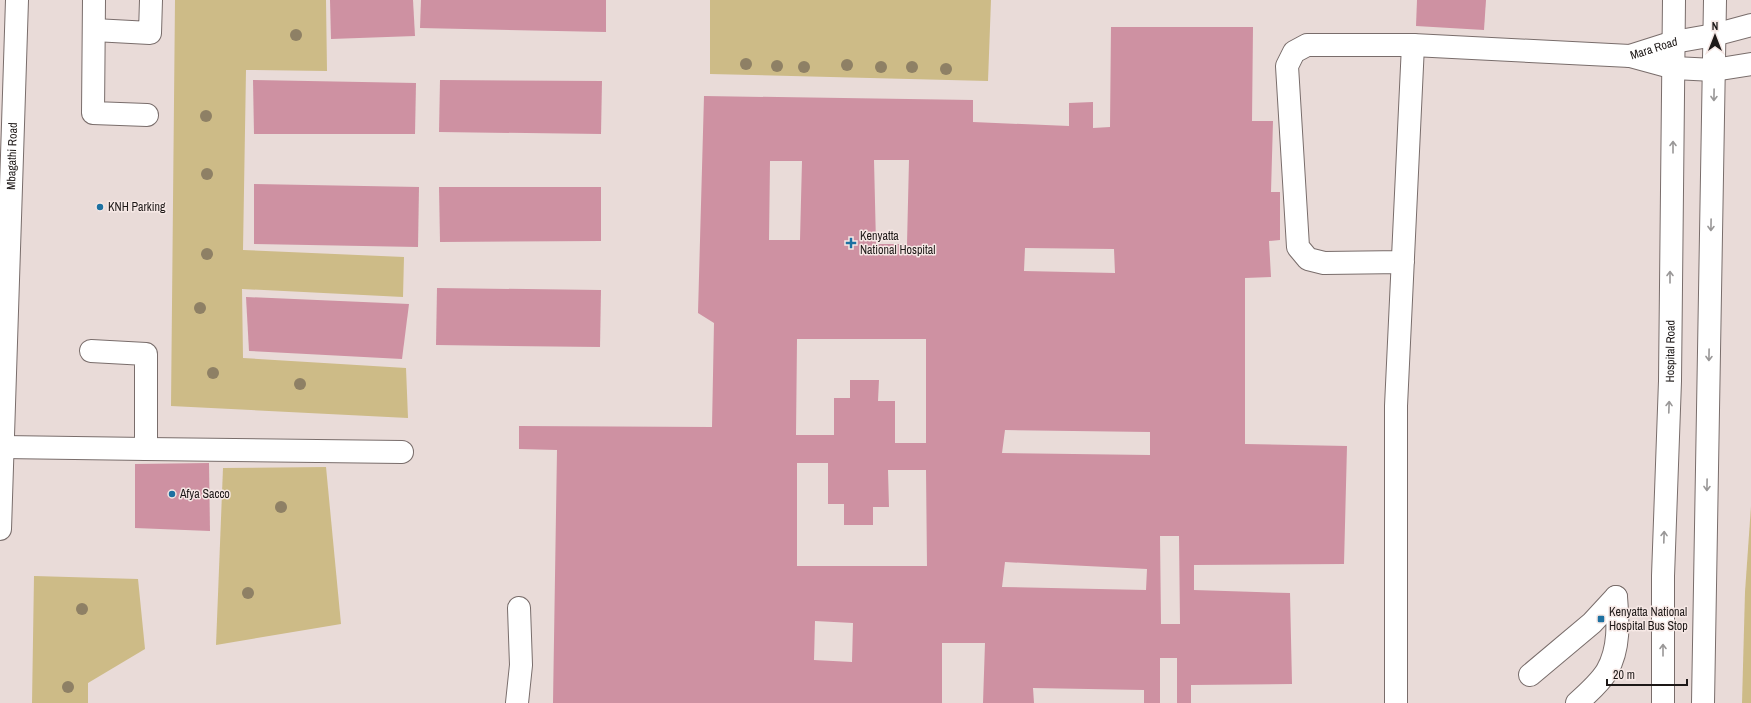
<svg xmlns="http://www.w3.org/2000/svg" width="1751" height="703" viewBox="0 0 1751 703" font-family="'Archivo Narrow',sans-serif">
	<rect width="100%" height="100%" fill="#e9dbd8"/>
	<g fill="#cdbb87">
		<path d="M175 0H326L327 71 246 70 243 250 404 257 403 297 242 289 243 358 406 368 408 418 171 406Z"/>
		<path d="M710 0H991L988 81 710 74Z"/>
		<path d="M326 467 341 624 216 645 223 468Z"/>
		<path d="M1751 506V703H1742L1745 592Z"/>
		<path d="M34 576 138 579 145 649 88 683V703H32Z"/>
	</g>
	<g fill="#ce91a2" fill-rule="evenodd">
		<path d="M330 0H413L415 36 331 39Z"/>
		<path d="M421 0H606V32L420 28Z"/>
		<path d="M1417 0H1486L1484 30 1416 26Z"/>
		<path d="M1111 27H1253L1252 121H1273L1271 192H1280V240L1269 241 1271 277 1245 278V444L1347 446 1344 564 1194 565V590L1290 593 1292 684 1191 685V703H1177V658H1160V703H1144V690L1033 688 1034 703H983L985 643H942V703H553L557 450 519 449V426L712 427 714 323 698 313 704 96 973 100V122L1069 126V103L1093 102V128L1110 127ZM874 160H909L907 244H876ZM770 161H802L800 240H769ZM1025 248 1114 249 1115 273 1024 271ZM797 339H926V443H895V401H878L879 380H850V398H834V435H796ZM1005 430 1150 432V455L1002 453ZM797 463H828V504H844V525H873V507H889L888 470H926L927 566H797ZM1160 536H1179L1180 624H1161ZM1005 562 1147 569 1146 590 1002 587ZM815 621 853 623 852 662 814 660Z"/>
		<path d="M253 80 416 83 415 134H254Z"/>
		<path d="M440 80 602 81 601 134 439 132Z"/>
		<path d="M254 184 419 187 418 247 254 244Z"/>
		<path d="M439 187H601V241L440 242Z"/>
		<path d="M437 288 601 290 600 347 436 345Z"/>
		<path d="M246 297 409 304 402 359 249 351Z"/>
		<path d="M209 463 210 531 135 528V464Z"/>
	</g>
	<g fill="none" stroke-linecap="round" stroke-linejoin="round">
		<defs>
			<g id="minor">
				<path d="M94 0 93 113 147 115"/>
				<path d="M94 30 150 33 151 0"/>
				<path d="M1413 45 1630 56 1674 68 1714 70 1751 64"/>
				<path id="s1" d="M1630 56 1674 42 1714 35 1751 25"/>
				<path d="M3 447 146 449V354L91 351"/>
				<path d="M146 449 402 452"/>
				<path id="s2" d="M0 529 17 0"/>
				<path d="M1530 675 1592 623 1616 597"/>
				<path d="M517 703 521 665 519 608"/>
				<path d="M1396 703V406L1413 45H1307L1294 52 1287 66 1298 247 1308 259 1324 263 1403 262"/>
				<path d="M1577 703C1586 695 1601 681 1607 671 1620 648 1618 622 1616 597"/>
				<path id="s3" d="M1663 703V576L1670 381 1674 0"/>
				<path d="M1703 703 1715 0"/>
			</g>
		</defs>
		<use href="#minor" stroke="#796d6b" stroke-width="24"/>
		<use href="#minor" stroke="#fff" stroke-width="22"/>
	</g>
	<g fill="#8e8065">
		<circle cx="296" cy="35" r="6"/>
		<circle cx="746" cy="64" r="6"/>
		<circle cx="847" cy="65" r="6"/>
		<circle cx="777" cy="66" r="6"/>
		<circle cx="804" cy="67" r="6"/>
		<circle cx="881" cy="67" r="6"/>
		<circle cx="912" cy="67" r="6"/>
		<circle cx="946" cy="69" r="6"/>
		<circle cx="206" cy="116" r="6"/>
		<circle cx="207" cy="174" r="6"/>
		<circle cx="207" cy="254" r="6"/>
		<circle cx="200" cy="308" r="6"/>
		<circle cx="213" cy="373" r="6"/>
		<circle cx="300" cy="384" r="6"/>
		<circle cx="281" cy="507" r="6"/>
		<circle cx="248" cy="593" r="6"/>
		<circle cx="82" cy="609" r="6"/>
		<circle cx="68" cy="687" r="6"/>
	</g>
	<defs><path id="oneway-shaft" d="M-6 0H5M1.5-3L5.5 0L1.5 3" fill="none" stroke-width="1.6" stroke-linecap="round" stroke-linejoin="round"/></defs>
	<g stroke="#999797">
		<use href="#oneway-shaft" transform="translate(1714 95) rotate(91)"/>
		<use href="#oneway-shaft" transform="translate(1673 147) rotate(-90)"/>
		<use href="#oneway-shaft" transform="translate(1711 225) rotate(91)"/>
		<use href="#oneway-shaft" transform="translate(1670 277) rotate(-90)"/>
		<use href="#oneway-shaft" transform="translate(1709 355) rotate(91)"/>
		<use href="#oneway-shaft" transform="translate(1669 407) rotate(-88)"/>
		<use href="#oneway-shaft" transform="translate(1707 485) rotate(91)"/>
		<use href="#oneway-shaft" transform="translate(1664 537) rotate(-88)"/>
		<use href="#oneway-shaft" transform="translate(1663 650) rotate(-90)"/>
	</g>
	<g fill="#1d71a1" stroke="#f6e8e5" stroke-width="1.5">
		<circle cx="100" cy="207" r="4"/>
		<path d="M849 237h4v4h4v4h-4v4h-4v-4h-4v-4h4z"/>
		<circle cx="172" cy="494" r="4"/>
		<rect x="1597" y="615" width="8" height="8" rx="2"/>
	</g>
	<g text-anchor="middle" dominant-baseline="central" stroke-width="3" stroke-linejoin="round" paint-order="stroke">
		<g font-size="12" fill="#1d1817" stroke="#f6e8e5">
			<text stroke="none"><textPath href="#s1" startOffset="25">Mara Road</textPath></text>
			<text stroke="none"><textPath href="#s2" startOffset="373">Mbagathi Road</textPath></text>
			<text stroke="none"><textPath href="#s3" startOffset="352">Hospital Road</textPath></text>
		</g>
		<g font-size="12" fill="#1d1817" stroke="#f6e8e5" text-anchor="start">
			<text x="108" y="207">KNH Parking</text>
			<text x="860" y="236">Kenyatta<tspan x="860" dy="14">National Hospital</tspan></text>
			<text x="180" y="494">Afya Sacco</text>
			<text x="1609" y="612">Kenyatta National<tspan x="1609" dy="14">Hospital Bus Stop</tspan></text>
		</g>
	</g>
	<g transform="translate(1715 36)" stroke="#f6e8e5" stroke-width="3" paint-order="stroke">
	<path d="M0-3L7 15L0 10L-7 15Z" fill="#1d1817"/>
	<text y="-6" font-size="11" font-weight="bold" text-anchor="middle" fill="#1d1817">N</text>
	</g>
	<path d="M1607 679v6h80v-6" fill="none" stroke="#1d1817" stroke-width="2"/>
	<text x="1613" y="679" font-size="12" fill="#1d1817" stroke="#f6e8e5" stroke-width="3" paint-order="stroke">20 m</text>
</svg>
